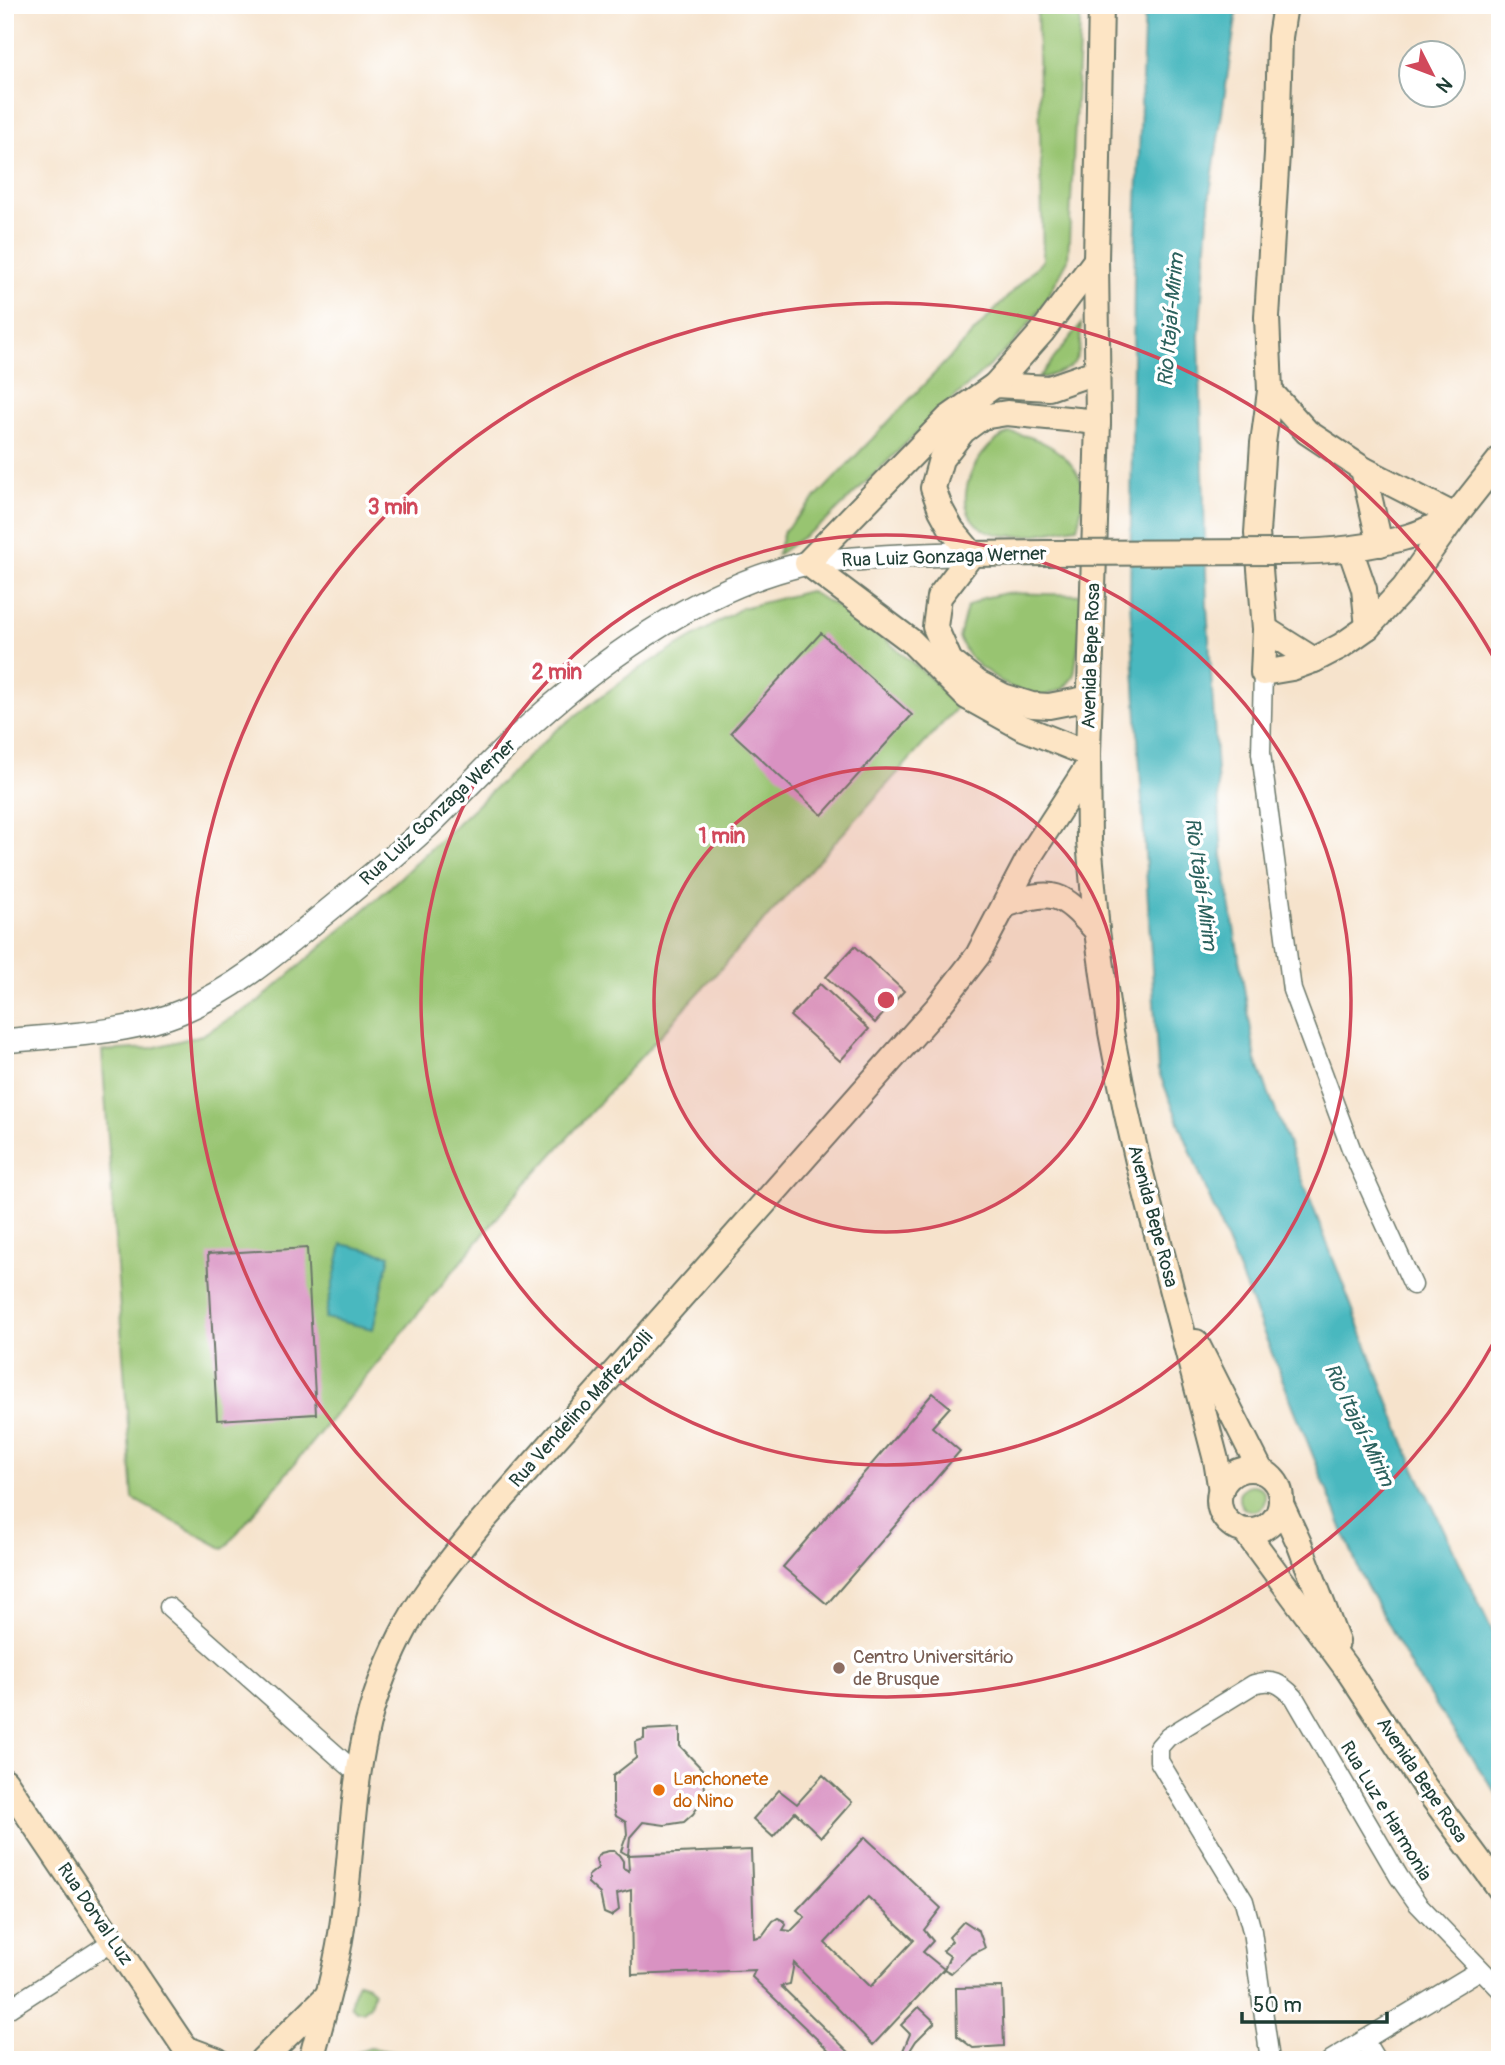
<svg xmlns="http://www.w3.org/2000/svg" width="1505" height="2065" viewBox="0 0 1505 2065" font-family="Pangolin,sans-serif">
	<rect width="100%" height="100%" fill="#fff"/>
	<filter id="ink" filterUnits="userSpaceOnUse"><feTurbulence type="fractalNoise" baseFrequency=".0143" numOctaves="2"/><feDisplacementMap in="SourceGraphic" scale="14" xChannelSelector="R" yChannelSelector="G"/><feConvolveMatrix kernelMatrix="1 2 1 2 8 2 1 2 1" color-interpolation-filters="sRGB"/></filter>
	<filter id="wash" filterUnits="userSpaceOnUse"><feTurbulence type="fractalNoise" baseFrequency=".00686" numOctaves="4" result="noise"/><feDisplacementMap in="SourceGraphic" scale="28" xChannelSelector="R" yChannelSelector="G"/><feGaussianBlur stdDeviation="1.57" result="paint"/><feColorMatrix in="noise" values="0 0 0 0 0 0 0 0 0 0 0 0 0 0 0 0 0 1.4 0 .05"/><feComposite in="paint" operator="in"/></filter>
	<g filter="url(#wash)">
		<rect width="100%" height="100%" fill="#f6e3cc"/>
		<g fill="#98c471" stroke="#5c8052" stroke-width="2">
			<path d="M1037 5H1081L1068 260 1042 307 1013 344 929 421 827 520 777 555 784 531 1043 260Z"/>
			<path d="M1081 324C1080 365 1077 368 1038 379Z"/>
			<path d="M1009 433C1037 435 1068 452 1080 478 1086 490 1081 515 1077 527 1051 531 1023 540 997 534 941 522 970 449 1009 433Z"/>
			<path d="M809 591 868 624 960 704 515 1196 224 1549 133 1499 102 1051 152 1048 202 1035 258 1002 389 888 554 732 631 674 742 608Z"/>
			<path d="M1006 593 1085 595 1074 676 1063 689 1039 698 1008 686 979 666 968 655 959 638 967 607 983 598Z"/>
			<circle cx="1252" cy="1498" r="13"/>
			<path d="M358 1982 367 1985 374 1991 370 2006 363 2011H356L351 2006 352 1996Z"/>
			<path d="M370 2048 399 2053 392 2060H346L354 2054Z"/>
		</g>
		<g fill="#49b8bf" stroke="#347a7a" stroke-width="2">
			<path d="M1145 5H1238L1210 193 1199 336 1207 605 1222 855 1256 1060 1414 1467 1500 1647V1799L1414 1673 1361 1575 1158 1070 1130 601 1134 279Z"/>
			<path d="M342 1244 390 1255 373 1329 325 1318Z"/>
		</g>
		<g id="blocks">
			<g fill="#d992c2" fill-rule="evenodd">
				<path d="M821 633 912 715 822 815 731 732Z"/>
				<path d="M855 946 904 991 875 1023 826 977Z"/>
				<path d="M820 984 869 1029 840 1061 790 1016Z"/>
				<path d="M307 1248 316 1414 217 1420 208 1254Z"/>
				<path d="M933 1393 950 1407 932 1427 960 1451 827 1604 783 1567Z"/>
				<path d="M680 1728V1746L702 1769 706 1795 693 1814 684 1822 665 1825 643 1822 630 1837 628 1855 621 1851 627 1834 626 1822 616 1816 613 1805V1776L636 1758 635 1742 644 1739V1730Z"/>
				<path d="M823 1775 852 1802 821 1837 795 1812 773 1837 753 1819 779 1790 797 1804Z"/>
				<path d="M865 1837 941 1908 924 1930 933 1941 923 1952 944 1969 873 2045 794 1963 790 1984 781 1986 857 2060H839L752 1977 755 1970 632 1975 631 1890 617 1894 619 1910 611 1916 604 1913 600 1894 588 1883V1876L598 1868 596 1859 601 1853 609 1851H614L619 1855 623 1861V1868L629 1871 628 1855 751 1850 754 1938 762 1936 773 1921 778 1918 784 1921 786 1925 783 1930 791 1931 805 1917 797 1910ZM868 1897 914 1940 870 1987 825 1943Z"/>
				<path d="M964 1921 979 1931 985 1948 971 1955 951 1973 944 1969 950 1956 943 1951 952 1941 949 1937Z"/>
				<path d="M1002 1987 1004 2046 973 2048 957 2036 956 1988Z"/>
				<path d="M919 2007 935 2022 916 2041 904 2060H899L910 2034 901 2025Z"/>
			</g>
		</g>
	</g>
	<g filter="url(#ink)">
		<use href="#blocks" fill-opacity="0" stroke="#6a7769" stroke-width="2"/>
		<g fill="none" stroke-linecap="round" stroke-linejoin="round">
			<defs>
				<g id="minor">
					<path d="M1263 673 1261 753 1292 990 1352 1151 1413 1285"/>
					<path d="M169 1607 358 1774"/>
					<path d="M5 2011 113 1941"/>
					<path d="M1364 2040 1376 2060"/>
					<path d="M1270 2060 1252 1931 1244 1901 1159 1761V1747L1168 1737 1254 1684C1273 1678 1281 1684 1294 1697L1399 1877 1418 1904 1500 1989"/>
					<path d="M1331 2060 1480 1970"/>
				</g>
				<path id="tertiary" d="M5 1041C62 1035 130 1034 183 1011 240 987 287 944 335 905 367 879 399 853 429 825 459 796 487 765 517 737 597 663 696 589 803 564 819 560 837 561 854 559 893 556 932 554 972 554"/>
				<g id="secondary">
					<path d="M1101 5 1096 260 1098 422 1088 754 1089 841 1097 931 1111 1032 1126 1110 1138 1162 1216 1460 1221 1491"/>
					<path d="M1285 5 1280 37 1277 153 1267 317 1270 391 1263 443 1257 533 1265 629 1263 673 1292 668 1314 660 1341 646 1368 627 1404 588 1455 516 1500 459"/>
					<path d="M995 385 1049 388 1098 371"/>
					<path d="M1270 391 1307 432 1363 469 1455 516"/>
					<path d="M1363 469 1380 544"/>
					<path d="M1350 549 1364 589 1368 627"/>
					<path d="M1282 552C1325 552 1368 549 1410 536 1425 532 1440 523 1454 516"/>
					<path d="M972 554 952 530 941 510 933 488 941 459 963 431 982 417 1007 413 1098 422"/>
					<path d="M972 554 939 597 935 627 950 661 978 683 1003 696 1032 705 1049 706 1090 698"/>
					<path d="M972 554 1046 553"/>
					<path d="M1265 629 1314 660"/>
					<path d="M1088 754 1021 727 967 697 911 641 807 563 948 418 995 385 1042 332 1096 260"/>
					<path d="M1005 905C1056 888 1060 892 1097 931"/>
					<path d="M1196 1342 1261 1471"/>
					<circle cx="1250" cy="1500" r="31"/>
					<path d="M1281 1504 1299 1543 1337 1642"/>
					<path d="M1245 1531 1347 1669 1424 1786 1500 1889"/>
					<path d="M5 1781 193 2060"/>
					<path d="M185 2048 217 2060"/>
					<path d="M262 2060 327 1996"/>
					<path d="M311 2060C323 2014 337 1968 343 1920 351 1859 352 1797 365 1736 372 1702 385 1668 401 1636 421 1595 451 1560 480 1524L937 1008 978 955 1031 854 1088 766"/>
				</g>
			</defs>
			<use href="#minor" stroke="#6a7769" stroke-width="21"/>
			<use href="#tertiary" stroke="#6a7769" stroke-width="26"/>
			<use href="#secondary" stroke="#6a7769" stroke-width="28"/>
			<use href="#minor" stroke="#fff" stroke-width="18"/>
			<use href="#tertiary" stroke="#fff" stroke-width="23"/>
			<use href="#secondary" stroke="#fde5c5" stroke-width="24"/>
			<defs>
				<path id="secondary-bridge" d="M1046 553 1282 552"/>
			</defs>
			<use href="#secondary-bridge" stroke="#6a7769" stroke-width="28" stroke-linecap="butt"/>
			<use href="#secondary-bridge" stroke="#fde5c5" stroke-width="24"/>
		</g>
	</g>
	<circle cx="886" cy="1000" r="232" fill="#d1495b" fill-opacity=".12"/>
	<g fill="none" stroke="#d1495b" stroke-width="3.5">
		<circle cx="886" cy="1000" r="232"/>
		<circle cx="886" cy="1000" r="465"/>
		<path d="M1499 1333A697 697 0 1 1 1499 667"/>
	</g>
	<circle fill="#8d6e63" stroke="#fff" stroke-width="2.5" cx="839" cy="1668" r="7"/>
	<circle fill="#e8710a" stroke="#fff" stroke-width="2.5" cx="659" cy="1790" r="7"/>
	<g text-anchor="middle" dominant-baseline="central" stroke-width="7" stroke-linejoin="round" paint-order="stroke">
		<g font-size="19" fill="#1f3d34" stroke="#fff">
			<text transform="translate(944 557) rotate(-2)">Rua Luiz Gonzaga Werner</text>
			<text transform="translate(1091 656) rotate(-88)">Avenida Bepe Rosa</text>
			<text transform="translate(438 812) rotate(-43)">Rua Luiz Gonzaga Werner</text>
			<text transform="translate(1153 1216) rotate(75)">Avenida Bepe Rosa</text>
			<text transform="translate(581 1409) rotate(-48)">Rua Vendelino Maffezzolli</text>
			<text transform="translate(1422 1780) rotate(56)">Avenida Bepe Rosa</text>
			<text transform="translate(1386 1811) rotate(59)">Rua Luz e Harmonia</text>
			<text transform="translate(95 1914) rotate(56)">Rua Dorval Luz</text>
		</g>
		<g font-size="19" fill="#785e54" stroke="#fff" text-anchor="start">
			<text x="853" y="1657">Centro Universitário<tspan x="853" dy="22">de Brusque</tspan></text>
		</g>
		<g font-size="19" fill="#c56008" stroke="#fff" text-anchor="start">
			<text x="673" y="1779">Lanchonete<tspan x="673" dy="22">do Nino</tspan></text>
		</g>
		<g font-size="21" font-style="italic" fill="#2c625e" stroke="#fff">
			<text transform="translate(1171 320) rotate(-85)">Rio Itajaí-Mirim</text>
			<text transform="translate(1201 884) rotate(82)">Rio Itajaí-Mirim</text>
			<text transform="translate(1359 1425) rotate(64)">Rio Itajaí-Mirim</text>
		</g>
	</g>
	<circle cx="886" cy="1000" r="10" fill="#d1495b" stroke="#fff" stroke-width="3.5"/>
	<g font-size="21" text-anchor="middle" font-weight="bold" fill="#d1495b" stroke="#fff" stroke-width="7" stroke-linejoin="round" paint-order="stroke">
		<text x="393" y="514">3 min</text>
		<text x="557" y="679">2 min</text>
		<text x="722" y="843">1 min</text>
	</g>
	<rect width="1505" height="2065" fill="none" stroke="#fff" stroke-width="28"/>
	<g transform="translate(1432 74) rotate(132)"><circle r="33" fill="#ffffff" stroke="#a5b1ae" stroke-width="2"/>
	<path d="M0-5L12 26L0 18L-12 26Z" fill="#d1495b"/>
	<text y="-10" font-size="19" font-weight="bold" text-anchor="middle" fill="#1f3d34">N</text>
	</g>
	<path d="M1242 2012v10h145v-10" fill="none" stroke="#1f3d34" stroke-width="3.5"/>
	<text x="1253" y="2012" font-size="21" fill="#1f3d34" stroke="#ffffff" stroke-width="5" paint-order="stroke">50 m</text>
</svg>
